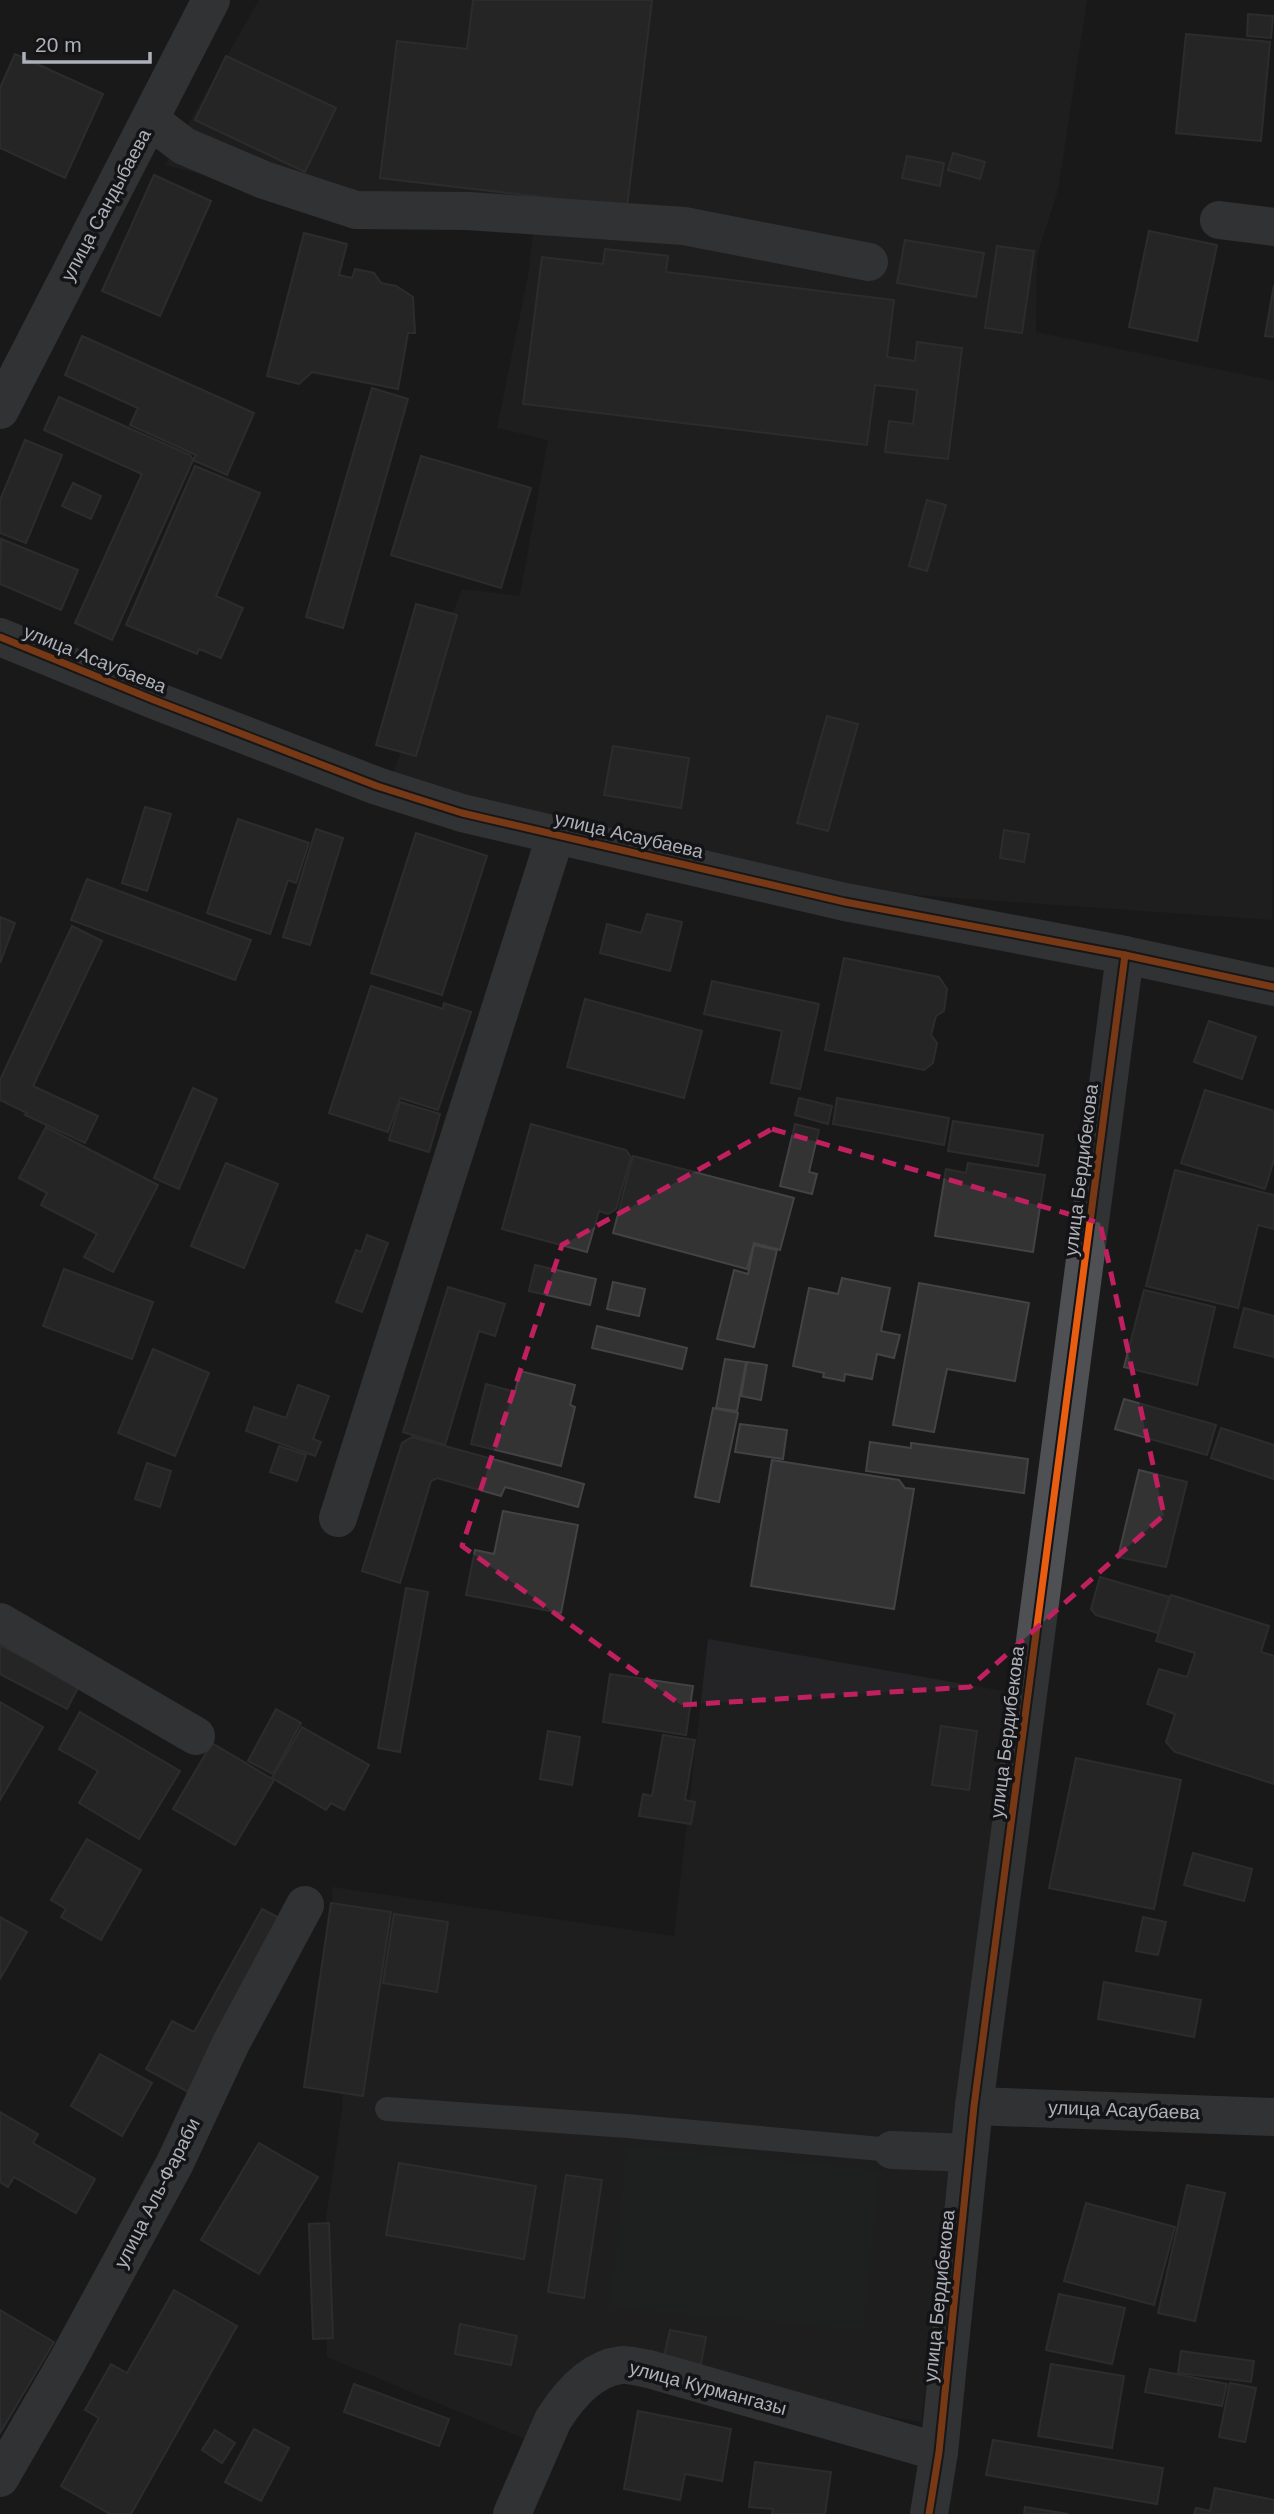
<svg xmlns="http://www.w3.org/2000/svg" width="1274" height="2514" viewBox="0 0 1274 2514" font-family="Arial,sans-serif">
	<rect width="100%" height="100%" fill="#1a1a1a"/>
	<g fill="#242426">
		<path d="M259 0H1087L1058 190 1037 255 1036 332 1274 381 1272 920 859 891 555 843 393 773 462 589 520 596 548 440 497 428 528 276 535 218 317 203 165 165Z"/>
		<path d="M708 1639 1015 1693 921 2422 618 2368 527 2440 327 2357 326 2218 343 2105 332 1887 674 1936Z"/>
	</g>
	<path fill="#222924" d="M626 2146 879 2170 863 2330 611 2307Z"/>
	<g fill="#333334" stroke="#434346" stroke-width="2">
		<path d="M473 0H652L627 207 380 178 397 41 467 49Z"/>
		<path d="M1248 14 1273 16 1271 38 1247 36Z"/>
		<path d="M1186 34 1270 42 1261 141 1176 133Z"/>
		<path d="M15 54 103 94 65 178 0 148V88Z"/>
		<path d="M226 56 336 108 305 172 195 120Z"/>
		<path d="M953 153 985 162 980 179 948 170Z"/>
		<path d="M907 156 944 163 940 186 902 178Z"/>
		<path d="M154 175 211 201 160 316 102 291Z"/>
		<path d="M1149 231 1217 245 1197 341 1129 327Z"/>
		<path d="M304 233 347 244 339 275 352 278 355 269 374 273 381 283 396 286 413 297 415 333H408L398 389 312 372 299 384 267 376Z"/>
		<path d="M905 240 984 253 976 297 897 283Z"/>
		<path d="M997 246 1034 251 1022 333 985 328Z"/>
		<path d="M605 249 668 256 666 272 894 300 887 357 915 361 917 342 962 348 948 459 885 452 889 421 913 424 917 390 875 385 867 445 523 404 542 257 603 264Z"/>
		<path d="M1274 285V337L1265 336Z"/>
		<path d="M82 336 254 413 227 475 193 460 196 455 130 425 138 408 65 375Z"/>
		<path d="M372 388 408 399 343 628 306 617Z"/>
		<path d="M59 397 190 455 193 460 112 640 75 623 142 474 44 430Z"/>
		<path d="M25 440 62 455 26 543 0 533V500Z"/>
		<path d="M421 456 531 488 501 588 391 555Z"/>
		<path d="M195 466 260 493 216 596 243 608 221 658 199 649 197 654 126 625Z"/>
		<path d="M73 483 101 496 91 519 62 506Z"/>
		<path d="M927 500 946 505 927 571 909 566Z"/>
		<path d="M1 539 78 570 61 610 0 584Z"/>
		<path d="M416 604 457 615 416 756 376 745Z"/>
		<path d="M827 716 858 724 828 831 797 823Z"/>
		<path d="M613 746 689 758 681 808 604 795Z"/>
		<path d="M145 807 171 814 147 891 122 883Z"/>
		<path d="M238 819 309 843 296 883 288 880 270 934 207 913Z"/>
		<path d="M316 829 343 838 310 945 283 937Z"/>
		<path d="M1004 830 1029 834 1024 862 1000 858Z"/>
		<path d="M416 833 487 856 442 995 371 973Z"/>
		<path d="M87 879 251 940 235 980 71 920Z"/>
		<path d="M647 914 682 922 670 971 600 953 607 924 641 933Z"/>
		<path d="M0 917 15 923 0 963Z"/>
		<path d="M72 926 102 941 33 1086 98 1116 85 1143 25 1115 27 1113 0 1100V1080Z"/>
		<path d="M844 958 939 977 947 989 944 1011 936 1016 931 1035 937 1043 933 1063 924 1070 825 1050Z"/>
		<path d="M712 981 819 1004 800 1089 771 1083 782 1031 704 1014Z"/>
		<path d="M371 986 443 1009 444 1003 471 1012 438 1110 400 1098 388 1132 329 1113Z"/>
		<path d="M585 999 702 1031 684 1098 567 1067Z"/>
		<path d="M1209 1021 1256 1037 1242 1079 1194 1062Z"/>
		<path d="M193 1088 217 1099 179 1189 154 1178Z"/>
		<path d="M1205 1090 1274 1111V1160L1265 1189 1181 1163Z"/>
		<path d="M799 1098 832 1106 828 1124 795 1115Z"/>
		<path d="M837 1098 949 1118 944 1145 833 1124Z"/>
		<path d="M400 1102 440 1114 429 1152 389 1140Z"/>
		<path d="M953 1121 1043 1135 1038 1166 948 1151Z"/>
		<path d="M531 1124 626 1150 631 1157 616 1209 608 1214 599 1211 587 1252 502 1229Z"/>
		<path d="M795 1124 819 1130 809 1172 817 1174 812 1194 780 1186Z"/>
		<path d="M46 1127 158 1185 113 1272 84 1257 97 1234 41 1205 47 1193 19 1178Z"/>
		<path d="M633 1156 794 1198 780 1250 754 1243 747 1269 613 1233Z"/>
		<path d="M226 1163 278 1184 244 1268 191 1246Z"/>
		<path d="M968 1163 1045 1175 1033 1252 935 1236 946 1169 966 1173Z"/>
		<path d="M1175 1170 1274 1195V1229L1258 1225 1238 1308 1146 1286Z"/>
		<path d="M367 1235 388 1243 362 1312 336 1302 356 1250 361 1252Z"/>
		<path d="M754 1245 777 1250 754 1347 717 1339 734 1270 748 1274Z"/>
		<path d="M535 1265 596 1279 590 1305 529 1291Z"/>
		<path d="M64 1269 153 1302 132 1359 43 1326Z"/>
		<path d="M842 1278 890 1288 881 1331 900 1335 894 1358 877 1354 872 1379 845 1374 844 1381 823 1377 824 1373 793 1366 809 1288 838 1294Z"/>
		<path d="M613 1282 645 1289 639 1316 607 1309Z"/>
		<path d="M919 1283 1029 1303 1015 1381 947 1369 934 1432 893 1425Z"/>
		<path d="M448 1287 505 1304 495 1336 479 1331 445 1445 403 1432Z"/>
		<path d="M1144 1290 1215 1307 1197 1385 1124 1367Z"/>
		<path d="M1244 1308 1274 1316V1357L1234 1347Z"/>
		<path d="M597 1326 687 1348 682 1369 592 1348Z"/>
		<path d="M153 1349 209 1373 175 1456 118 1433Z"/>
		<path d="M725 1359 746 1362 737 1411 716 1408Z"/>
		<path d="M747 1362 767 1365 761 1400 741 1396Z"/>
		<path d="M520 1371 575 1385 570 1405 575 1407 561 1466 471 1444 486 1384 515 1392Z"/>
		<path d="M298 1385 329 1396 313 1439 321 1442 315 1456 246 1431 254 1407 286 1418Z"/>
		<path d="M1124 1399 1216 1425 1207 1455 1115 1429Z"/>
		<path d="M713 1408 738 1413 719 1502 695 1497Z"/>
		<path d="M740 1424 787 1430 783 1459 735 1452Z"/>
		<path d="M1221 1428 1274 1445V1479L1211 1458Z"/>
		<path d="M412 1437 584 1484 578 1507 505 1487 501 1496 437 1478 431 1481 400 1583 362 1571 402 1443Z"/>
		<path d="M870 1442 911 1448V1443L1028 1459 1024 1493 866 1471Z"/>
		<path d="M279 1446 306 1455 297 1481 270 1472Z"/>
		<path d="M772 1460 899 1480 905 1488 914 1489 894 1609 751 1586Z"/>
		<path d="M147 1463 171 1471 160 1507 135 1499Z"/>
		<path d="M1139 1470 1187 1482 1166 1567 1118 1557Z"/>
		<path d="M503 1511 578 1525 561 1613 466 1595 475 1550 494 1554Z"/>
		<path d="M1100 1577 1169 1597 1158 1633 1096 1615 1091 1609Z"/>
		<path d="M406 1588 428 1592 400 1752 378 1748Z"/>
		<path d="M1171 1595 1269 1626 1261 1652 1274 1656V1784L1175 1752 1166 1742 1175 1714 1147 1704 1159 1669 1187 1677 1195 1653 1156 1641Z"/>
		<path d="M0 1645 79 1686 67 1709 0 1674Z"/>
		<path d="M610 1674 693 1686 686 1735 603 1722Z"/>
		<path d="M0 1702 43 1727 0 1800Z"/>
		<path d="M276 1709 301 1723 273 1774 248 1761Z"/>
		<path d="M80 1712 180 1771 139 1839 79 1803 98 1771 59 1749Z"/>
		<path d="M941 1726 977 1731 969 1790 932 1785Z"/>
		<path d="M302 1727 369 1765 344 1810 331 1803 326 1810 272 1778Z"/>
		<path d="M548 1731 580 1737 572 1785 540 1779Z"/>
		<path d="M663 1735 695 1740 685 1800 695 1802 691 1824 639 1816 643 1794 652 1796Z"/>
		<path d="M212 1743 274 1780 235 1845 173 1809Z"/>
		<path d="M1076 1758 1181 1780 1154 1909 1049 1888Z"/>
		<path d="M87 1839 141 1870 101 1940 61 1917 66 1909 51 1900Z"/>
		<path d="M1193 1853 1252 1869 1244 1901 1184 1885Z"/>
		<path d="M331 1903 391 1912 363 2096 304 2087Z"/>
		<path d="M262 1909 283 1920 188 2092 146 2069 172 2021 194 2032Z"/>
		<path d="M394 1914 448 1922 437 1992 383 1983Z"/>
		<path d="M0 1917 27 1932 0 1979Z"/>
		<path d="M1143 1917 1166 1922 1158 1955 1136 1951Z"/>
		<path d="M1104 1982 1201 2000 1194 2037 1098 2019Z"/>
		<path d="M100 2054 152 2083 122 2136 71 2106Z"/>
		<path d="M0 2112 38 2134 33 2143 95 2179 76 2213 14 2177 8 2187 0 2182Z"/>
		<path d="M259 2143 318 2177 259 2274 201 2240Z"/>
		<path d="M399 2163 536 2186 524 2259 386 2235Z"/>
		<path d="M566 2175 602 2180 584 2298 548 2292Z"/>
		<path d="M1187 2185 1225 2193 1195 2321 1158 2313Z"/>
		<path d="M1086 2203 1175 2227 1154 2305 1064 2281Z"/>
		<path d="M329 2223 333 2338 313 2339 309 2224Z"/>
		<path d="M174 2290 237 2326 131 2514H110L61 2486 99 2418 85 2410 111 2364 127 2373Z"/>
		<path d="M1059 2294 1125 2308 1112 2364 1046 2350Z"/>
		<path d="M0 2310 54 2342 0 2433Z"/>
		<path d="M460 2324 517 2336 511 2365 455 2354Z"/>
		<path d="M670 2330 706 2337 700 2369 663 2361Z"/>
		<path d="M1181 2351 1254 2361 1251 2382 1178 2373Z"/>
		<path d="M1051 2364 1124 2376 1112 2448 1038 2436Z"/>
		<path d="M1150 2369 1227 2384 1222 2406 1145 2392Z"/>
		<path d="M1230 2383 1256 2388 1245 2442 1219 2437Z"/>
		<path d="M354 2384 449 2419 439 2446 344 2412Z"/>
		<path d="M638 2411 731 2429 722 2481 685 2474 680 2500 624 2489Z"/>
		<path d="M254 2429 289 2448 261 2501 225 2482Z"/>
		<path d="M215 2430 235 2443 222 2463 202 2450Z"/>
		<path d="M993 2440 1163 2468 1157 2504 986 2475Z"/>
		<path d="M755 2462 831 2472 825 2514H772L773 2509 749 2507Z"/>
		<path d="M1215 2488 1274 2500V2514H1194L1196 2508 1210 2511Z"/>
		<path d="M1025 2507 1068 2514H1024Z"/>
	</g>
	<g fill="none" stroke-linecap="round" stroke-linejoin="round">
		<path stroke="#4f5053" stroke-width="24" d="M387 2109 627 2126 892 2150"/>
		<g stroke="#4f5053" stroke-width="38">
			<path d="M151 121 184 146 264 180 356 210 468 211 684 226 869 262"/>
			<path d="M1219 220 1274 227"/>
			<path d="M0 410 211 0"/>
			<path d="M0 637 154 700 377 786 462 813 845 902 1125 955 1274 987"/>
			<path d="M338 1518 556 834"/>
			<path d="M0 1622 196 1736"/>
			<path d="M974 2106 1274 2117"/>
			<path d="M892 2150 969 2153"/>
			<path d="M0 2478 68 2360 175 2163 231 2043 305 1905"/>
			<path d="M512 2514 553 2420C568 2396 590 2369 621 2365 629 2364 640 2368 649 2369L939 2452"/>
			<path d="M929 2514 939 2452 974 2106 1125 955"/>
		</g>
		<defs>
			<g id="cycleway">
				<path d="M0 637 154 700 377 786 462 813 845 902 1125 955 1274 987"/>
				<path d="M929 2514 939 2452 974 2106 1125 955"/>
			</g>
		</defs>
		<use href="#cycleway" stroke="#141416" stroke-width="11"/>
		<use href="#cycleway" stroke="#e95d12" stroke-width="7"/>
	</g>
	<path d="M0 0H1274V2514H0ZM772 1129 1100 1223 1164 1515 970 1687 681 1705 462 1546 562 1245Z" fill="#1a1a1a" fill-opacity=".55" fill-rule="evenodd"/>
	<path fill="none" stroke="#c12060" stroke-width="5" stroke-dasharray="14 9" stroke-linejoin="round" d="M772 1129 1100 1223 1164 1515 970 1687 681 1705 462 1546 562 1245Z"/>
	<g text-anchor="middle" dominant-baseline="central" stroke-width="7" stroke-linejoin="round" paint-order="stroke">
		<g font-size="19" fill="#adb0b9" stroke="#141416">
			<text transform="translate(106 205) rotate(-62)">улица Сандыбаева</text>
			<text transform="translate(95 659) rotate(22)">улица Асаубаева</text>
			<text transform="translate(629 835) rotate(13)">улица Асаубаева</text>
			<text transform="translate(1081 1170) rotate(-83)">улица Бердибекова</text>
			<text transform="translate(1007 1732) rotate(-83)">улица Бердибекова</text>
			<text transform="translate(1124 2110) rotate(2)">улица Асаубаева</text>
			<text transform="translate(157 2193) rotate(-63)">улица Аль-Фараби</text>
			<text transform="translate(939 2296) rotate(-84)">улица Бердибекова</text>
			<text transform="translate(708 2388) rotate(15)">улица Курмангазы</text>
		</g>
	</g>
	<path d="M24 52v10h126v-10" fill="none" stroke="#adb0b9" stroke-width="3.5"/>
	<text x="35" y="52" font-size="21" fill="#adb0b9" stroke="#141416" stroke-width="5" paint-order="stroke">20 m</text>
</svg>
